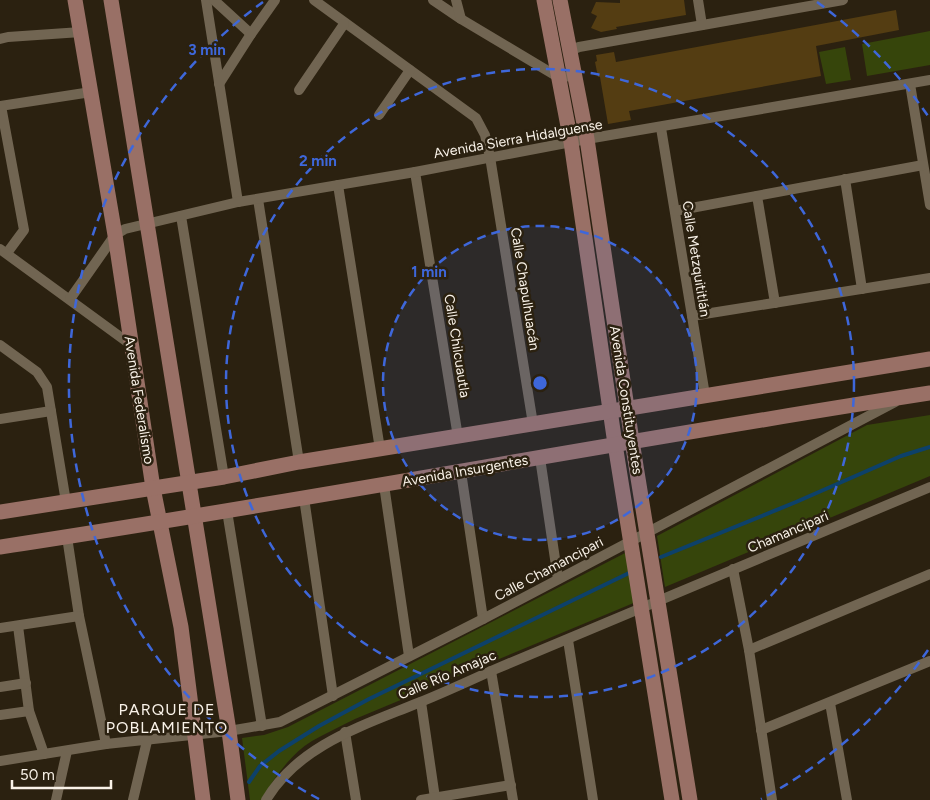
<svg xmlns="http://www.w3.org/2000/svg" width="930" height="800" viewBox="0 0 930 800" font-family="Figtree,sans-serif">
	<rect width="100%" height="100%" fill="#2b2110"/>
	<g fill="#36450b">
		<path d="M930 31V65L867 76 862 44Z"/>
		<path d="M845 47 851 80 826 84 819 52Z"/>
		<path d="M930 415V476L665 587 657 536 867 425Z"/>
		<path d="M627 552 636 602 355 719C341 726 326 733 312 741 290 754 274 779 261 800H250L242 738 264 735 288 727Z"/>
	</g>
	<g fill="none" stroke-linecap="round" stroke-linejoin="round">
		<g stroke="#0d416a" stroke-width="4">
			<path d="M661 557 796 502 901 456 930 447"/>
			<path d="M249 782 260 766 279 751 319 726 369 699 629 573"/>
		</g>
	</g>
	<g fill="#543d12">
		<path d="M620 0H684L686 15 616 27 617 29 601 32 591 28 597 16 591 13 596 2 620 3Z"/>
		<path d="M896 10 899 30 816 46 821 76 629 111 631 120 608 124 600 77H598L595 62 597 61 596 55 614 52 616 62Z"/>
	</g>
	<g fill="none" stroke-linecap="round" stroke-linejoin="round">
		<g stroke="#716552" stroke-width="10">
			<path d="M206 0 238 202"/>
			<path d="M214 0 251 34"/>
			<path d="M314 0 476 118 485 135 490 157 533 424"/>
			<path d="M433 0 461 19 558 77 574 76"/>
			<path d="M456 0 461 19"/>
			<path d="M698 0 702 25"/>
			<path d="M0 39 8 37 81 32"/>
			<path d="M569 51 579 47 843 0"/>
			<path d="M219 84 251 34 275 0"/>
			<path d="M910 84 930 205"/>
			<path d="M299 90 344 24"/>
			<path d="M0 106 91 92"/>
			<path d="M1 106 24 230 7 253"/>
			<path d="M379 115 410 70"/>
			<path d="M661 128 705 395"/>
			<path d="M415 172 458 437"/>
			<path d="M845 179 862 289"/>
			<path d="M338 185 380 449"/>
			<path d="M757 196 775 303"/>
			<path d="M258 199 299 462"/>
			<path d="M675 211 923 165"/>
			<path d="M181 216 224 477"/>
			<path d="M0 249 130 344"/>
			<path d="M70 299 115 235 125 229 238 202 415 172 587 139 930 80"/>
			<path d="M692 316 930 278"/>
			<path d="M0 345 37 372 47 387 66 502"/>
			<path d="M0 419 51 411"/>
			<path d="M540 458 558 579"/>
			<path d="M461 472 483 619"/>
			<path d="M384 485 409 656"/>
			<path d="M304 498 333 696"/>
			<path d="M227 511 262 726"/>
			<path d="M67 537 79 616 106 744"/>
			<path d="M733 569 749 650 772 800"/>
			<path d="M18 626 29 711 44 754"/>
			<path d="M0 628 79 616"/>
			<path d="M568 640 593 800"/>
			<path d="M749 650 930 574"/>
			<path d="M491 671 513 800"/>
			<path d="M0 687 26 683"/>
			<path d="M421 702 435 798"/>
			<path d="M830 703 847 800"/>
			<path d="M0 715 29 711"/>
			<path d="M761 730 930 661"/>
			<path d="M345 732 356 800"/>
			<path d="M0 761 106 744 229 731 280 722 483 619 895 402"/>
			<path d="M56 800 67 751"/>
			<path d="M133 800 147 741"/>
			<path d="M266 800C299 745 362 726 418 703 443 693 467 682 491 671L930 487"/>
			<path d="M421 800 511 785"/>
		</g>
		<g stroke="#997066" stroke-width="15">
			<path d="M75 0 115 235 153 488 181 627 203 800"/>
			<path d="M111 0 229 731 238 800"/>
			<path d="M544 0 571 142 615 444 672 800"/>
			<path d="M560 0 587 139 632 441 690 800"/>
			<path d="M0 512 224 477 299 462 930 359"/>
			<path d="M0 547C311 500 619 441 930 393"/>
		</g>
	</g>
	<circle cx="540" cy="383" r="157" fill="#3e67da" fill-opacity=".12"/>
	<g fill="none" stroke="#3e67da" stroke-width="2.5" stroke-dasharray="9 6">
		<circle cx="540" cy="383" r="157"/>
		<circle cx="540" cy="383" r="314"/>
		<path d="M928 650A471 471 0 0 1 761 799M319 799A471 471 0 0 1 263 2M817 2A471 471 0 0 1 928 116"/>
	</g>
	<g text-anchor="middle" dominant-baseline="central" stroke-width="5" stroke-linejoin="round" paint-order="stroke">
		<g font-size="14" fill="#f9f2e8" stroke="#2b2110">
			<text transform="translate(518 139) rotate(-10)">Avenida Sierra Hidalguense</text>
			<text transform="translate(696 259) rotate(81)">Calle Metzquititlán</text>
			<text transform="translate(525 289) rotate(81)">Calle Chapulhuacán</text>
			<text transform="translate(457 346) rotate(81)">Calle Chilcuautla</text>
			<text transform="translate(139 400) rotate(81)">Avenida Federalismo</text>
			<text transform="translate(626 400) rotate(81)">Avenida Constituyentes</text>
			<text transform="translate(465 471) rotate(-10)">Avenida Insurgentes</text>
			<text transform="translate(788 532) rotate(-23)">Chamancipari</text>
			<text transform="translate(549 569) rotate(-28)">Calle Chamancipari</text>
			<text transform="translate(447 675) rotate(-23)">Calle Río Amajac</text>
		</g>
		<g font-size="16" letter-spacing="1" fill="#f9f2e8" stroke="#2b2110">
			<text x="167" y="709">PARQUE DE<tspan x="167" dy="18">POBLAMIENTO</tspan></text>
		</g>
	</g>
	<circle cx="540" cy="383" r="8" fill="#3e67da" stroke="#2b2110" stroke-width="2.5"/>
	<g font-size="15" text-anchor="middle" font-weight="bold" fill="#3e67da" stroke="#2b2110" stroke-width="5" stroke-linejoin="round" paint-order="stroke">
		<text x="207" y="55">3 min</text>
		<text x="318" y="166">2 min</text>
		<text x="429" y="277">1 min</text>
	</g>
	<path d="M12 780v8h99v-8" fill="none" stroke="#f9f2e8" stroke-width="2.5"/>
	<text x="20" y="780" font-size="15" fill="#f9f2e8" stroke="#2b2110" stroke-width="4" paint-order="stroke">50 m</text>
</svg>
